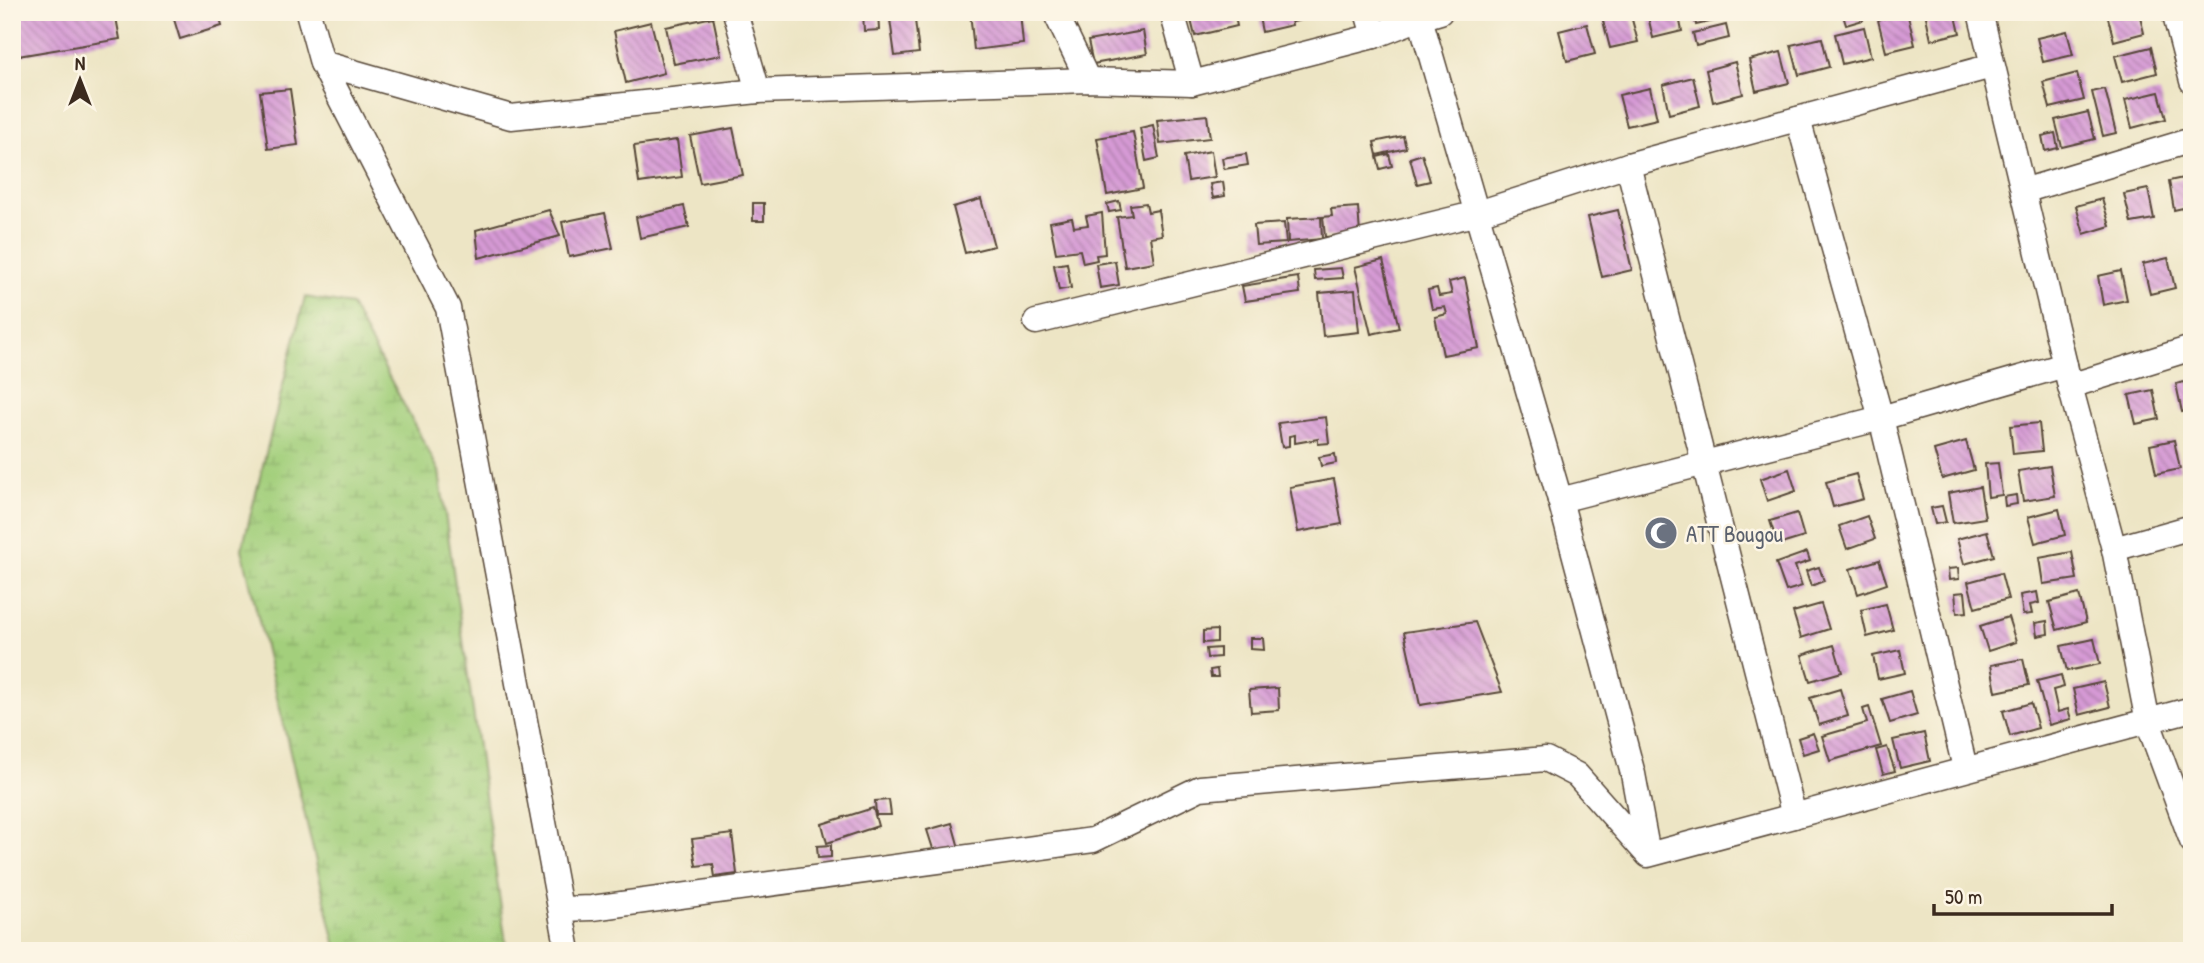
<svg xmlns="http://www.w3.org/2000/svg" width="2204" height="963" viewBox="0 0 2204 963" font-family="'Patrick Hand',sans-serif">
	<defs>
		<pattern id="wetland-marsh" width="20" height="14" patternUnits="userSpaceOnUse" patternTransform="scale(1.75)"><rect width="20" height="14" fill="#a3cf7c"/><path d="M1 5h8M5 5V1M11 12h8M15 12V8" fill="none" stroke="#8db26b"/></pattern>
		<pattern id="building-back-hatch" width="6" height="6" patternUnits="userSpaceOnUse" patternTransform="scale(1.75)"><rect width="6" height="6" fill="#d69ad5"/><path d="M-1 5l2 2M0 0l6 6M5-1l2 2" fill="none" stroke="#af7eac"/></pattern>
	</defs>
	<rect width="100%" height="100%" fill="#fcf5e5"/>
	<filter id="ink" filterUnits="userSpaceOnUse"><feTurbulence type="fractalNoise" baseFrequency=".0143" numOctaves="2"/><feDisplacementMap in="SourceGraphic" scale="14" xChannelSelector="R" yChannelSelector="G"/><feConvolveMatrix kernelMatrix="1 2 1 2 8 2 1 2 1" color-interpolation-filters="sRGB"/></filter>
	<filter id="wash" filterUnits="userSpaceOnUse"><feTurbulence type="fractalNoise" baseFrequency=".00686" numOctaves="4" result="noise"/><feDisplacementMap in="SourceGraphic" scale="28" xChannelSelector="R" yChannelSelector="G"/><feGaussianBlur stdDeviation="1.57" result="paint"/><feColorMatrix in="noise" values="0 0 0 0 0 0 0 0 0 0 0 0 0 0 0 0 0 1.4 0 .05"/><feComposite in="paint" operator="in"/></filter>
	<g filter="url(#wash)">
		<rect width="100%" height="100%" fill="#ede5c5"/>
		<path fill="url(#wetland-marsh)" stroke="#6f7c4d" stroke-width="2" d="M305 297 351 305 439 471 507 951H337L242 549Z"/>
		<g id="blocks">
			<g fill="url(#building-back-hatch)">
				<path d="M12 12H115L120 39 12 57Z"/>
				<path d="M186 12H218L222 26 180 39 173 16Z"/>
				<path d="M863 12H878L879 30 864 31Z"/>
				<path d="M889 12H914L919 53 895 56Z"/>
				<path d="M970 12H1020L1023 44 974 50Z"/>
				<path d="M1189 12H1234L1237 26 1195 36Z"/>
				<path d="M1258 12H1289L1292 25 1262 32Z"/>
				<path d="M1291 12H1309L1310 18 1293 22Z"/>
				<path d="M1621 12H1630L1638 42 1610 48 1602 17Z"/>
				<path d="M1647 12H1678L1682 31 1653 38Z"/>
				<path d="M1693 12H1725L1727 18 1696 25Z"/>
				<path d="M1842 12H1861L1863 20 1846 25Z"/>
				<path d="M1907 12 1915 45 1886 52 1878 20Z"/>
				<path d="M1925 12H1955L1960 33 1931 40Z"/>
				<path d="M2139 12 2144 33 2114 41 2107 14Z"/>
				<path d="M713 17 721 55 674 64 666 27Z"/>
				<path d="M651 22 664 73 626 83 614 31Z"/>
				<path d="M1587 24 1595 54 1567 61 1559 31Z"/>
				<path d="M1726 25 1729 38 1696 46 1693 33Z"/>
				<path d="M1864 27 1871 57 1842 64 1835 34Z"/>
				<path d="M1143 31 1147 54 1093 64 1088 41Z"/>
				<path d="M2067 31 2073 55 2043 62 2037 38Z"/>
				<path d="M1822 38 1829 67 1799 75 1791 45Z"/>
				<path d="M2151 47 2157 73 2122 82 2115 56Z"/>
				<path d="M1781 52 1789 83 1756 91 1749 60Z"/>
				<path d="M1735 62 1743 94 1713 102 1706 70Z"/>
				<path d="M2077 73 2084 100 2050 108 2043 82Z"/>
				<path d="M1693 77 1700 106 1669 114 1663 85Z"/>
				<path d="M1650 88 1657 119 1627 126 1619 95Z"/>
				<path d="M290 89 298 145 268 149 260 92Z"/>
				<path d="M2105 89 2116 133 2103 136 2092 92Z"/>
				<path d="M2159 92 2166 119 2132 128 2125 100Z"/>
				<path d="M2088 112 2095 139 2062 147 2055 120Z"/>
				<path d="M1207 115 1210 138 1160 144 1157 120Z"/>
				<path d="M1153 125 1159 158 1146 161 1140 128Z"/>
				<path d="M733 128 743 175 700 183 690 136Z"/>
				<path d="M1133 132 1143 188 1107 195 1097 138Z"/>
				<path d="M2055 133 2058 148 2045 151 2042 136Z"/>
				<path d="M1403 136 1406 148 1377 155 1374 142Z"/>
				<path d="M677 140 682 177 639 183 634 146Z"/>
				<path d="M1211 151 1215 177 1188 181 1184 156Z"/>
				<path d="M1246 154 1248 165 1224 169 1222 158Z"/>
				<path d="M1389 154 1392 166 1380 169 1377 157Z"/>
				<path d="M1422 154 1430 181 1417 184 1410 158Z"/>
				<path d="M2192 176V206L2174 210 2169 181Z"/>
				<path d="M1223 182 1225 196 1213 198 1210 184Z"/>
				<path d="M2148 189 2154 219 2131 223 2124 194Z"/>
				<path d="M981 199 994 246 965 253 953 207Z"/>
				<path d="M2102 199 2110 226 2084 234 2076 206Z"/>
				<path d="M1119 201 1121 210 1109 212 1107 204Z"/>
				<rect x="753" y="203" width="11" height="18"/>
				<path d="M1146 203 1148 212 1158 210 1162 235 1150 237 1154 262 1125 267 1117 217 1132 215 1130 205Z"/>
				<path d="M684 206 689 227 640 238 636 217Z"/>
				<path d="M1358 207 1360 234 1325 237 1323 217 1332 216 1331 209Z"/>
				<path d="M549 210 560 236 479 258 476 230Z"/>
				<path d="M1618 210 1632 270 1602 277 1588 217Z"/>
				<path d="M605 213 613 248 569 257 562 222Z"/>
				<path d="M1102 213 1105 254 1096 255 1097 260 1083 263 1080 250 1056 253 1050 222 1072 218 1074 227 1088 225 1086 216Z"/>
				<path d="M1321 217 1322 239 1288 242 1287 219Z"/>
				<path d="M1284 223 1286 243 1256 245 1254 225Z"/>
				<path d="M2168 258 2175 288 2150 294 2143 264Z"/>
				<path d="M1383 260 1399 328 1371 334 1355 267Z"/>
				<path d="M1115 261 1119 285 1100 288 1096 264Z"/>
				<path d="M1067 263 1071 288 1059 290 1054 265Z"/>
				<path d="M1341 268 1343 278 1315 280 1314 270Z"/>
				<path d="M2121 271 2127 300 2103 305 2098 276Z"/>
				<path d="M1298 277 1300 293 1245 301 1242 286Z"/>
				<path d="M1465 278 1479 348 1443 355 1435 317 1447 314 1445 307 1432 309 1428 290 1437 288 1439 296 1452 294 1449 282Z"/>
				<path d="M1355 290 1359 332 1323 336 1319 293Z"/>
				<path d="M2192 380V410L2182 412 2176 384Z"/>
				<path d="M2153 390 2159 419 2136 424 2129 395Z"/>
				<path d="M1326 417 1329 443 1318 444V439L1295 443V435L1289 436V446L1282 447 1278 423Z"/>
				<path d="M2039 423 2042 451 2013 454 2010 426Z"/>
				<path d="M2174 440 2180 469 2156 474 2150 445Z"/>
				<path d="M1966 441 1974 470 1942 479 1934 450Z"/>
				<path d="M1335 454 1336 463 1321 466 1319 457Z"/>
				<path d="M1998 463 2002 495 1988 497 1985 464Z"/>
				<path d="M2050 466 2055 496 2023 501 2018 471Z"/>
				<path d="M1789 469 1796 491 1767 501 1760 479Z"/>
				<path d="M1856 474 1863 499 1833 507 1826 482Z"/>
				<path d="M1334 479 1342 524 1298 532 1290 487Z"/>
				<path d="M1980 487 1985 518 1953 523 1948 493Z"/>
				<path d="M2016 495 2017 504 2005 506 2004 497Z"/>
				<path d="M1942 506 1946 522 1935 524 1931 508Z"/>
				<path d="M2059 509 2065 535 2035 543 2028 517Z"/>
				<path d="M1797 513 1804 537 1778 545 1770 521Z"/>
				<path d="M1867 516 1875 539 1847 549 1839 526Z"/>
				<path d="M1987 531 1994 556 1964 564 1957 539Z"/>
				<path d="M1807 552 1810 561 1795 566 1802 586 1786 591 1776 563Z"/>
				<path d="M2072 552 2077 579 2043 584 2039 558Z"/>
				<path d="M1879 560 1887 584 1858 594 1850 569Z"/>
				<path d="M1819 567 1824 581 1811 586 1806 571Z"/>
				<path d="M1958 568 1959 579 1949 580 1948 569Z"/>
				<path d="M2001 573 2008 599 1975 608 1968 582Z"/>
				<path d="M1965 592 1967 612 1957 613 1955 593Z"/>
				<path d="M2037 592 2039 603 2030 605 2032 614 2023 615 2020 595Z"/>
				<path d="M2079 594 2086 622 2057 630 2049 602Z"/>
				<path d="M1821 604 1829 629 1801 638 1793 612Z"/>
				<path d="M1886 604 1893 630 1867 637 1861 610Z"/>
				<path d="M2008 617 2016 642 1988 651 1980 626Z"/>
				<path d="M2047 621 2048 634 2037 636 2035 623Z"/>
				<path d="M1475 622 1502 692 1420 705 1404 632Z"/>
				<path d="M1217 630V642L1203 643V631Z"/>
				<path d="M1250 638H1263L1264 650 1250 649Z"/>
				<path d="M2094 639 2100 664 2067 671 2061 646Z"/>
				<path d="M1834 645 1842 672 1810 681 1802 655Z"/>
				<path d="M1220 648V657L1207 658 1206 649Z"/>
				<path d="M1900 650 1905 673 1878 679 1873 656Z"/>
				<path d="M2023 659 2029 685 1996 692 1991 665Z"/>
				<path d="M1217 669 1218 677H1211L1210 670Z"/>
				<path d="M2061 675 2064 687 2053 690 2058 712 2068 709 2071 719 2049 725 2037 681Z"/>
				<path d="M2104 682 2110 707 2079 715 2073 689Z"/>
				<path d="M1278 688 1279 710 1251 712 1249 690Z"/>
				<path d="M1840 689 1848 716 1819 725 1810 698Z"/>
				<path d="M1910 691 1917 715 1890 723 1882 699Z"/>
				<path d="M2031 703 2038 728 2010 736 2003 711Z"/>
				<path d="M1869 707 1881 746 1830 761 1822 736 1867 723 1863 709Z"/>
				<path d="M1813 733 1819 749 1803 754 1798 738Z"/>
				<path d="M1924 733 1930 761 1900 768 1893 740Z"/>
				<path d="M1887 747 1895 771 1883 774 1876 750Z"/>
				<path d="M889 800 891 815H876L875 801Z"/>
				<path d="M873 808 878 826 827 843 822 824Z"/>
				<path d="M952 823 959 848 935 855 927 830Z"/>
				<path d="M732 834 737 874 715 877 713 864 696 866 692 839Z"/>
				<path d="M831 845V857L818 858 817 846Z"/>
			</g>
		</g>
	</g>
	<g filter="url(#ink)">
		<use href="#blocks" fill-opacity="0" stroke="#564637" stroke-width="2"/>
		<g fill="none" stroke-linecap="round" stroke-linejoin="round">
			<defs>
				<g id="street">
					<path d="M308 12 322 63 448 308 568 951"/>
					<path d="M735 12 758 91"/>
					<path d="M1055 12 1088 80"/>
					<path d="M1172 12 1192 83"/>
					<path d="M1367 12 1374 36"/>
					<path d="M1440 12 1420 18 1560 500 1633 774 1648 854"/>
					<path d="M1980 12 2070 386 2114 549 2148 722 2192 841"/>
					<path d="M2174 12 2192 81"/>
					<path d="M322 63 511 117 758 91 1088 80 1192 83 1374 36 1420 18"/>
					<path d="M1798 119 1881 418 1965 768"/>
					<path d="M1628 165 1794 816"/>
					<path d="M2023 191 2192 140"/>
					<path d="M1036 322 1478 213 1628 165 1992 66"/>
					<path d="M2070 386 2192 348"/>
					<path d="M1560 500 1881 418 2065 365"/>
					<path d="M2114 549 2192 527"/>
					<path d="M561 909 592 908 1093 840 1200 788 1546 759 1577 775 1648 855 2192 709"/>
				</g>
			</defs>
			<use href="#street" stroke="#564637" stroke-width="27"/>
			<use href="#street" stroke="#fff" stroke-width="24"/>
		</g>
	</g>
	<defs>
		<symbol id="mosque-disc" viewBox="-11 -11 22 22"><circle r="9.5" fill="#6b7280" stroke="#fcf5e5"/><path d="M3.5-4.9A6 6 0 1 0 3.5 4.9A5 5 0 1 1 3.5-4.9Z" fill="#fff"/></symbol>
	</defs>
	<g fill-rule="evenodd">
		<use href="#mosque-disc" x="1642" y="514" width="38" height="38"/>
	</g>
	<g text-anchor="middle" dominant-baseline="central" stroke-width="5" stroke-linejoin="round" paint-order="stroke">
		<g font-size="23" fill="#5b616d" stroke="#fcf5e5" text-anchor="start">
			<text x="1686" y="533">ATT Bougou</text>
		</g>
	</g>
	<rect width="2204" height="963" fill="none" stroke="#fcf5e5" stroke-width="42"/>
	<g transform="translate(80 80)" stroke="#fcf5e5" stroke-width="5" paint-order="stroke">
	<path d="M0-5L12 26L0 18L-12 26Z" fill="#3b2a1e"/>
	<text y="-10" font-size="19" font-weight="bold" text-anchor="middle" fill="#3b2a1e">N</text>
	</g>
	<path d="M1934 904v10h178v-10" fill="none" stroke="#3b2a1e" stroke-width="3.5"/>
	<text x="1945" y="904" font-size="21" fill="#3b2a1e" stroke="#fcf5e5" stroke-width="5" paint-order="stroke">50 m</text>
</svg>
